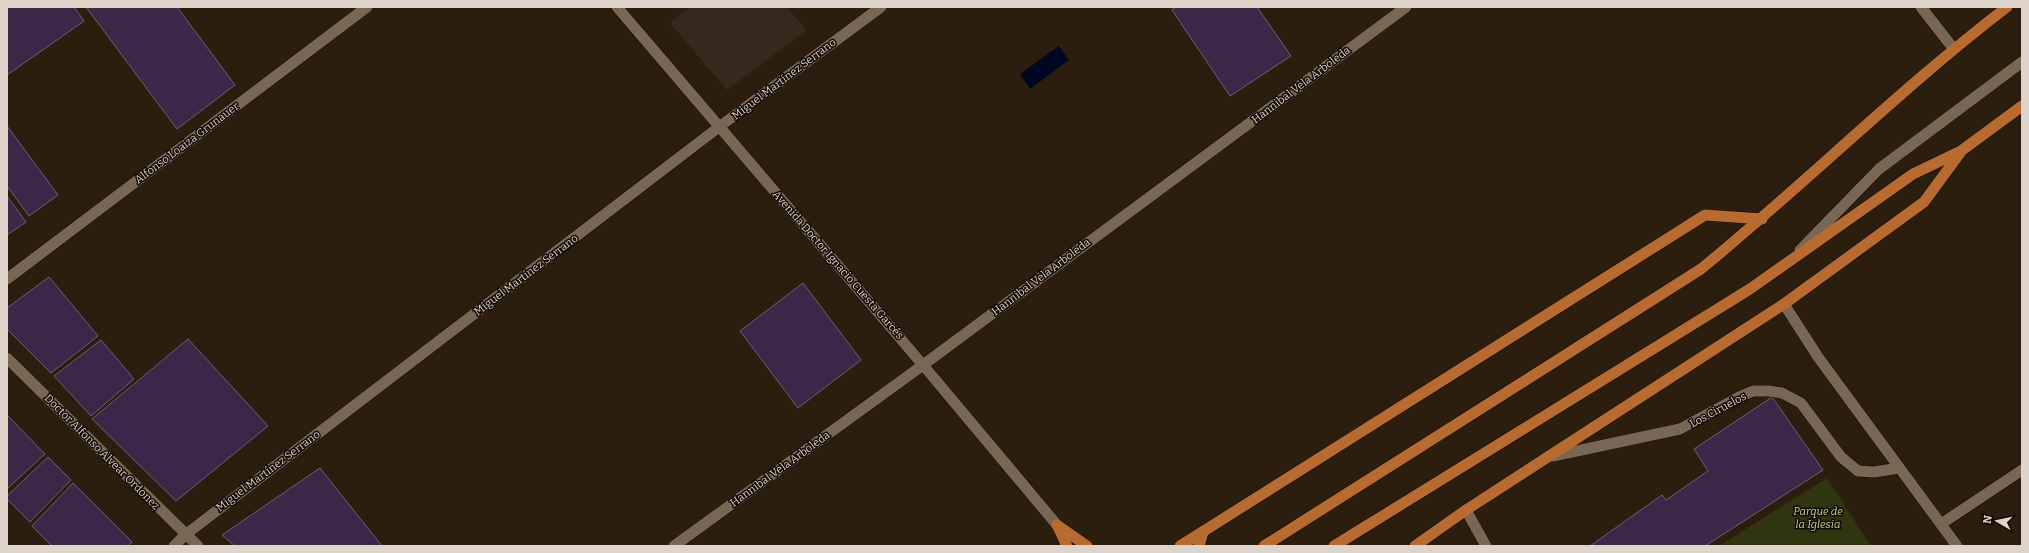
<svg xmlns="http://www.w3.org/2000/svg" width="2029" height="553" viewBox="0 0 2029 553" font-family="Bitter,serif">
	<rect width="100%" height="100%" fill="#2c1e0f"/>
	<path fill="#37281e" d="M691 7H787L806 30 727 90 670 23Z"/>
	<path fill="#2e350f" d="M1827 478 1871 546H1719Z"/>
	<path fill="#000723" d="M1059 46 1069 60 1030 89 1020 74Z"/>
	<g fill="#3b2849" stroke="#6b6074">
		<path d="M7 7H74L84 21 7 75Z"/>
		<path d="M86 7H177L235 85 177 129Z"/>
		<path d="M1176 7H1257L1291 56 1230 96 1172 10Z"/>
		<path d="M7 126 58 195 29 216 7 186Z"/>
		<path d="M7 196 26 222 7 235Z"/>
		<path d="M49 277 98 336 51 373 7 329V308Z"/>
		<path d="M803 283 861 360 798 408 740 331Z"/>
		<path d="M188 339 268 426 176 501 92 419Z"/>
		<path d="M101 340 134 379 91 416 54 376Z"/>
		<path d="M1772 397 1823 470 1705 546H1590L1662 495 1666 500 1708 471 1694 449Z"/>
		<path d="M7 415 45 454 7 489Z"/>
		<path d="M48 457 71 480 30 522 7 499V496Z"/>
		<path d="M320 468 382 546H235L222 535Z"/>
		<path d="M73 483 132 542 128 546H52L32 526Z"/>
	</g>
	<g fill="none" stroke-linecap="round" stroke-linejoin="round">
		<defs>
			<path id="service" d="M1800 250 1879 169 2022 62"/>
			<path id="pedestrian" d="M1466 510 1486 546"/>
			<g id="minor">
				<path d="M1921 7 1953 48"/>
				<path d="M7 279 367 7"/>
				<path d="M1784 304 1818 357 1957 546"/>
				<path d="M1553 456 1680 429 1739 397 1753 391H1769L1782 393 1801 403 1841 457 1858 471 1874 472 1899 468"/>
				<path d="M1941 524 2022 470"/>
				<path d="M174 546 185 535 719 127 881 7"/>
				<path d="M674 546 923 365 1406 7"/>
			</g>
			<g id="secondary">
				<path d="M617 7 923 365 1057 525"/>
				<path d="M7 358 198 546"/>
			</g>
			<g id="primary">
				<path d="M1057 525 1087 546"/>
				<path d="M1058 527 1067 546"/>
				<path d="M1180 546 1705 215 1762 219"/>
				<path d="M1199 546 1203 532"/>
				<path d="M1264 546 1701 269C1805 184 1900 89 2007 7"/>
				<path d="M1334 546 1750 289 1913 174 1961 151 2022 106"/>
				<path d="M1415 546 1466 510 1784 304 1924 202 1960 153"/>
			</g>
		</defs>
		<use href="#service" stroke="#140700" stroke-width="12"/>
		<use href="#pedestrian" stroke="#140700" stroke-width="12"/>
		<use href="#minor" stroke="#140700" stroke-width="12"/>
		<use href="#secondary" stroke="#140700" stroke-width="12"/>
		<use href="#primary" stroke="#140700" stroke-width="12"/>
		<use href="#service" stroke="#796756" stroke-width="11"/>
		<use href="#pedestrian" stroke="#796756" stroke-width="11"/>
		<use href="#minor" stroke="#796756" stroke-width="11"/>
		<use href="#secondary" stroke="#796756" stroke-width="11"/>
		<use href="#primary" stroke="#b86b30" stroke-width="11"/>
	</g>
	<g text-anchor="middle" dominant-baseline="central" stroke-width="3" stroke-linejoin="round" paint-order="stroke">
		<g font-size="11" fill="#ded4ca" stroke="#100904">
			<text transform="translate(784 79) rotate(-37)">Miguel Martínez Serrano</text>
			<text transform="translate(1301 85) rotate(-37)">Hannibal Vela Arboleda</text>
			<text transform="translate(187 143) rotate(-37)">Alfonso Loaiza Grunauer</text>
			<text transform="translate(838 265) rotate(49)">Avenida Doctor Ignacio Cuesta Garcés</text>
			<text transform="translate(526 275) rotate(-37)">Miguel Martínez Serrano</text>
			<text transform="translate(1041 277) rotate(-37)">Hannibal Vela Arboleda</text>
			<text transform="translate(1718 410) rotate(-28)">Los Ciruelos</text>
			<text transform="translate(102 452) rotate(45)">Doctor Alfonso Alvear Ordonez</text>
			<text transform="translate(780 469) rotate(-36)">Hannibal Vela Arboleda</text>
			<text transform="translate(268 471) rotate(-37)">Miguel Martínez Serrano</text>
		</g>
		<g font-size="11" font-style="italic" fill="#c6d590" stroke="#100904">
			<text x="1818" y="511">Parque de<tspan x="1818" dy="13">la Iglesia</tspan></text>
		</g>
	</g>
	<rect width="2029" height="553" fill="none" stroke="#ded4ca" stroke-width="16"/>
	<g transform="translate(1997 521) rotate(279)" stroke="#100904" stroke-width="3" paint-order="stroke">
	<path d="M0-3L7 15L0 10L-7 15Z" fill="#ded4ca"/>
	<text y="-6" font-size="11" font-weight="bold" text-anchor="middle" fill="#ded4ca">N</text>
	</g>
</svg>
